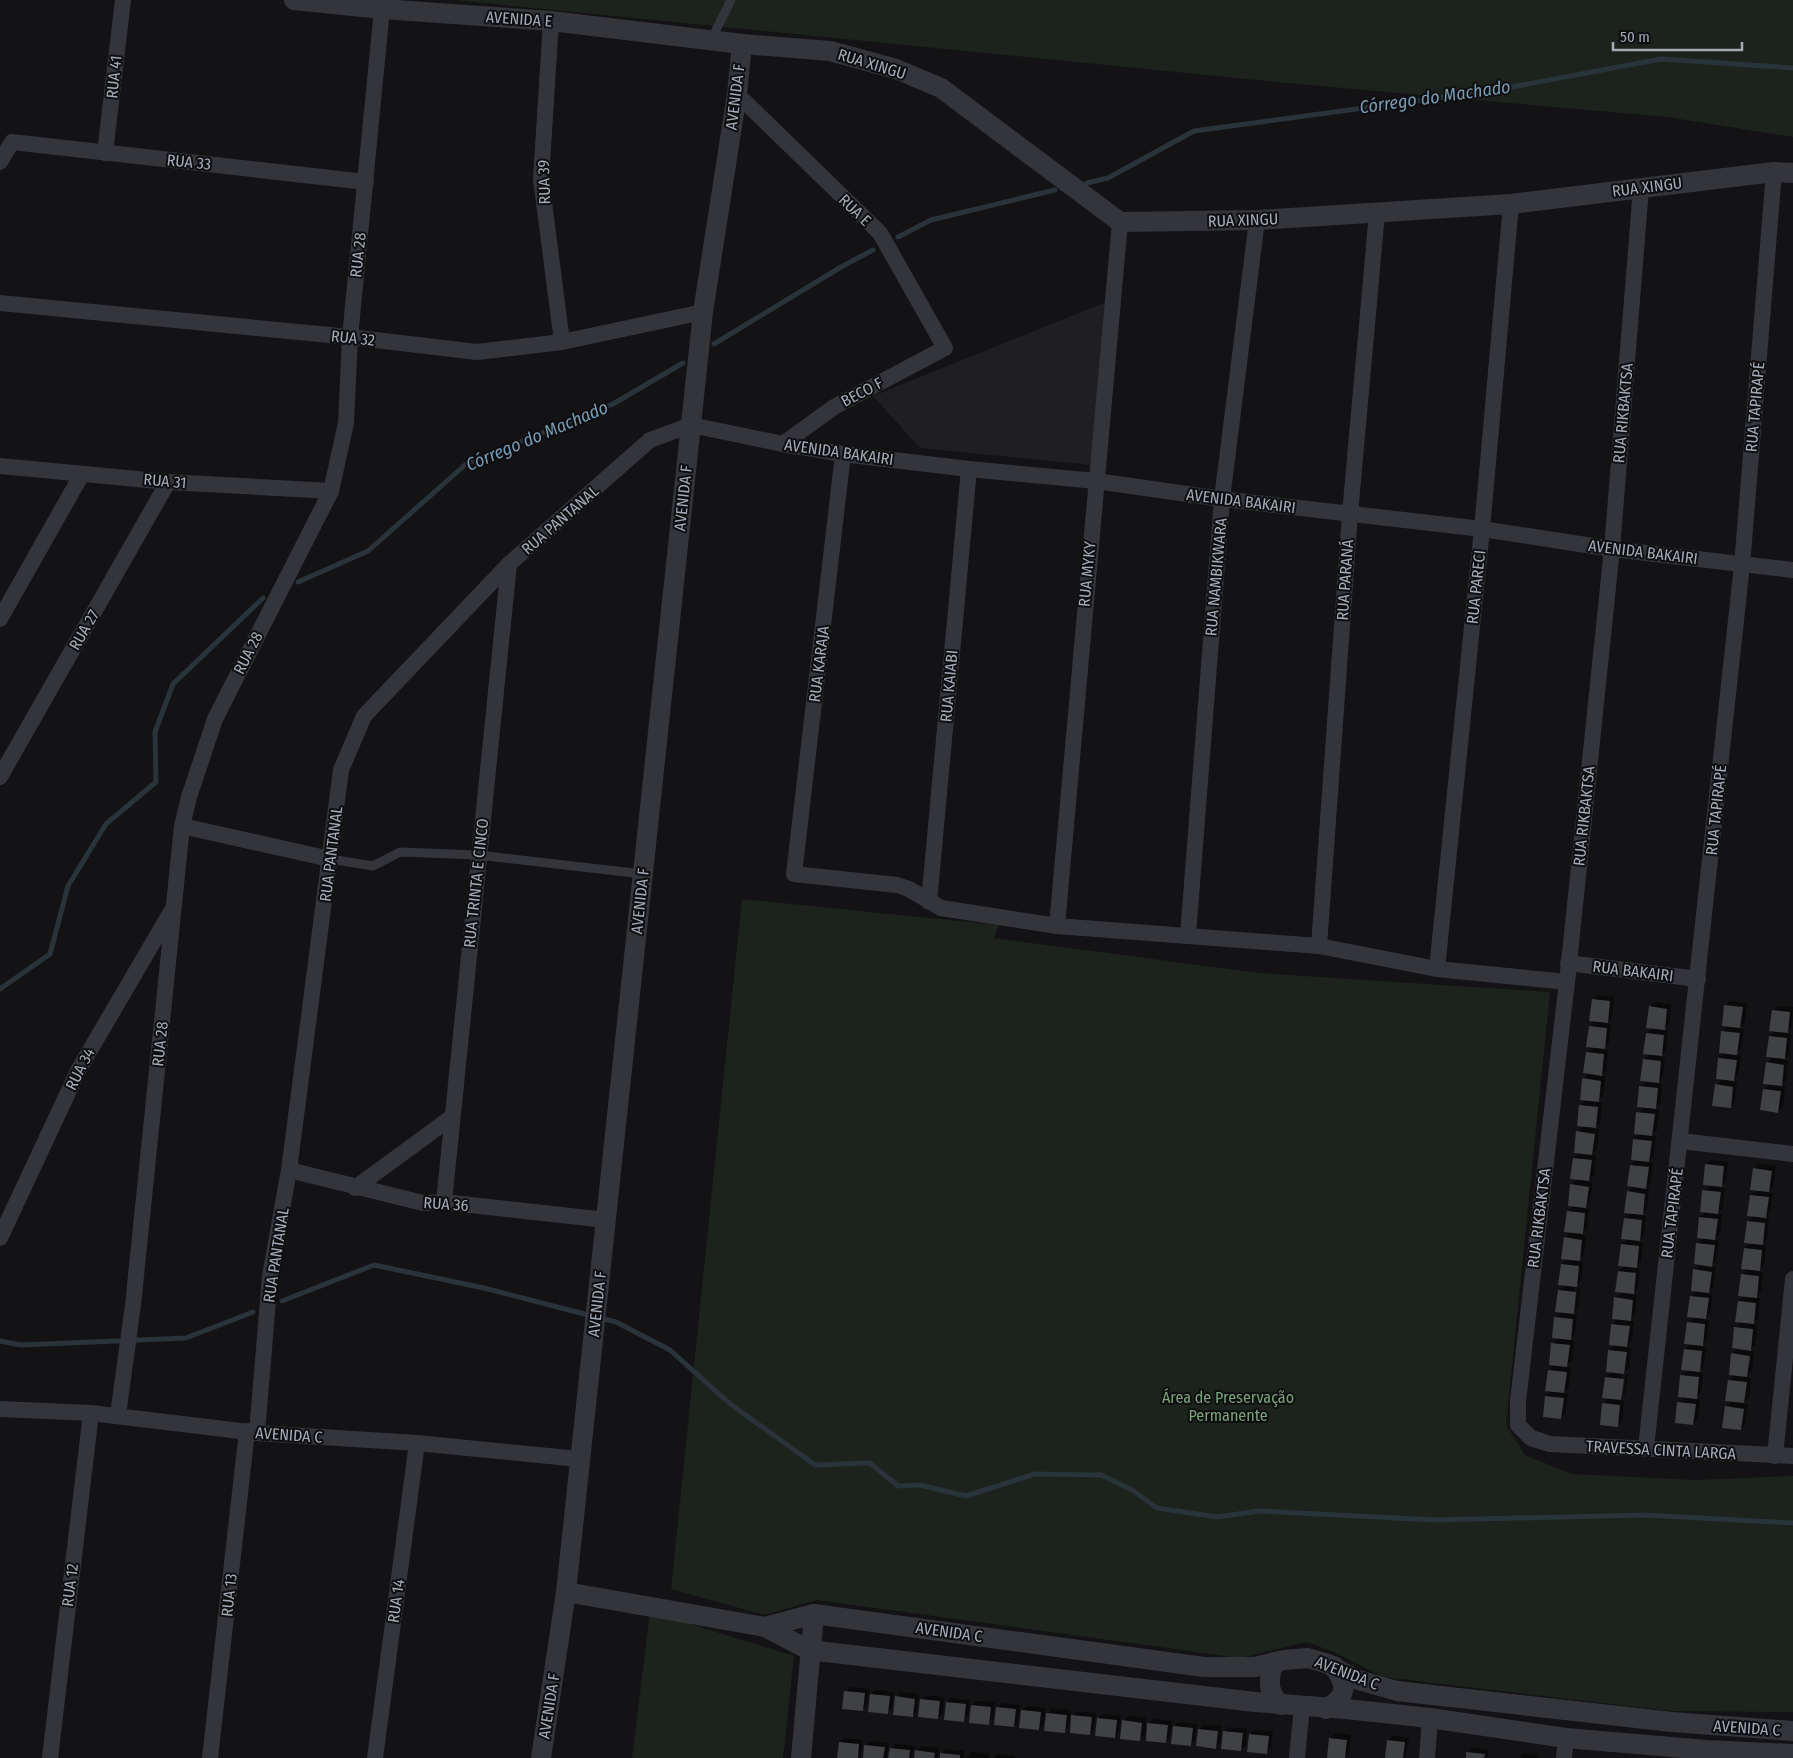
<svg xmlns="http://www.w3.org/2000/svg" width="1793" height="1758" viewBox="0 0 1793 1758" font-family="'Fira Sans Condensed',sans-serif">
	<rect width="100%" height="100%" fill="#131315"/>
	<path fill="#1f1f22" d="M1106 302 1092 465 920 448 873 396Z"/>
	<g fill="#1b231c">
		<path d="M454 0H1793V137L1667 117 1287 83Z"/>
		<path d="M742 899 999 925 994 938 1259 973 1550 992 1506 1425 1525 1455 1572 1474 1696 1480 1793 1476V1712L1670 1711 1383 1677 1336 1653 1307 1642 1240 1658 817 1600 765 1615 671 1589Z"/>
		<path d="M650 1613 668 1617 794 1656 783 1758H632Z"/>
	</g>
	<g fill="#0007">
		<path d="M1598 995 1614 997 1612 1017 1606 1023 1611 1024 1609 1043 1603 1049 1608 1050 1606 1070 1600 1076H1605L1603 1096 1597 1102 1602 1103 1600 1123 1594 1129H1599L1597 1149 1590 1155 1596 1156 1594 1175 1587 1182H1593L1590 1202 1584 1208 1589 1209 1587 1229 1581 1235H1586L1584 1255 1578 1261 1583 1262 1581 1281 1575 1288 1573 1309H1575L1578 1288H1580L1578 1308 1572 1314 1577 1315 1575 1334 1569 1340 1574 1341 1572 1361 1565 1367H1571L1569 1387 1562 1393 1568 1394 1565 1414 1561 1418 1546 1397 1552 1390 1549 1370 1555 1364 1553 1344 1559 1338 1556 1317 1562 1311 1559 1291 1565 1285 1562 1264 1568 1258 1565 1238 1571 1232 1568 1212 1574 1205 1571 1185 1578 1179 1574 1158 1580 1152 1578 1132 1584 1126 1581 1106 1587 1099 1584 1079 1590 1073 1587 1053 1593 1047 1590 1026 1596 1020 1593 1000Z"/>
		<path d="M1730 1001 1747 1003 1745 1022 1738 1029H1744L1741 1049 1735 1055 1741 1056 1738 1075 1732 1082H1737L1735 1102 1730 1107 1716 1085 1722 1079 1719 1058 1725 1052 1722 1032 1728 1026 1725 1005Z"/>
		<path d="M1655 1002 1671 1004 1669 1024 1663 1030 1668 1031 1666 1050 1660 1057H1665L1663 1077 1657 1083 1662 1084 1660 1103 1654 1109 1659 1110 1657 1130 1650 1136H1656L1654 1156 1647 1162 1653 1163 1650 1183 1644 1189H1649L1647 1209 1641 1215 1646 1216 1644 1235 1638 1242H1643L1641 1262 1635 1268 1640 1269 1638 1288 1632 1295H1637L1635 1315 1629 1321 1634 1322 1632 1341 1625 1348H1631L1629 1368 1622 1374 1620 1396H1623L1626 1374 1628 1375 1625 1394 1619 1400 1624 1401 1622 1421 1618 1425 1603 1404 1609 1398 1606 1377 1613 1371 1609 1351 1616 1345 1613 1325 1619 1318 1616 1298 1622 1292 1619 1271 1625 1265 1622 1245 1628 1239 1625 1219 1631 1212 1628 1192 1634 1186 1631 1166 1637 1160 1634 1139 1640 1133 1638 1113 1644 1107 1641 1086 1647 1080 1644 1060 1650 1054 1647 1033 1653 1027 1650 1007Z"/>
		<path d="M1778 1006 1793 1007 1792 1027 1786 1033 1791 1034 1789 1054 1783 1060 1788 1061 1786 1080 1780 1086 1785 1087 1783 1107 1778 1111 1764 1090 1770 1083 1767 1063 1773 1057 1770 1037 1776 1030 1773 1010Z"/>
		<path d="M1711 1160 1728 1162 1726 1181 1720 1187 1725 1188 1723 1208 1716 1214H1722L1720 1234 1713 1240 1719 1241 1716 1261 1710 1267H1716L1713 1287 1707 1293 1713 1294 1710 1313 1704 1320H1709L1707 1340 1701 1346 1706 1347 1704 1366 1698 1372 1703 1373 1701 1393 1695 1399 1700 1400 1698 1419 1693 1424 1679 1402 1685 1396 1682 1376 1688 1370 1685 1349 1691 1343 1688 1323 1694 1317 1691 1297 1697 1290 1694 1270 1700 1264 1697 1244 1703 1238 1700 1217 1706 1211 1704 1191 1710 1185 1707 1164Z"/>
		<path d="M1759 1164 1776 1166 1773 1186 1767 1192 1773 1193 1770 1212 1764 1219H1769L1767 1239 1761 1245 1766 1246 1764 1265 1758 1271 1763 1272 1761 1292 1755 1298H1760L1758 1318 1752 1324 1757 1325 1755 1345 1749 1351H1754L1752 1371 1745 1377 1751 1378 1749 1398 1742 1404H1748L1745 1424 1741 1429 1726 1407 1732 1401 1729 1381 1735 1374 1732 1354 1738 1348 1735 1328 1742 1322 1739 1301 1745 1295 1742 1275 1748 1269 1745 1248 1751 1242 1748 1222 1754 1216 1751 1196 1757 1189 1754 1169Z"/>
		<path d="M850 1687 869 1689 867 1705 862 1710 846 1692Z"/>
		<path d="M876 1690 894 1692 892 1708 887 1713 871 1695Z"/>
		<path d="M901 1692 919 1694 917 1711 913 1716 896 1697Z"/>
		<path d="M926 1695 944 1697 943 1713 938 1718 921 1700Z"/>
		<path d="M951 1698 970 1700 968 1716 963 1721 947 1703Z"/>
		<path d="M976 1701 995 1702 993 1719 988 1723 972 1705Z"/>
		<path d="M1002 1703 1020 1705 1018 1722 1014 1726 997 1708Z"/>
		<path d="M1027 1706 1045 1708 1044 1724 1039 1729 1022 1710Z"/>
		<path d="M1052 1708 1071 1710 1069 1727 1064 1731 1046 1729 1048 1713Z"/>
		<path d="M1077 1711 1096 1713 1094 1729 1089 1734 1073 1716Z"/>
		<path d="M1103 1714 1121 1716 1119 1732 1115 1737 1098 1718Z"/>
		<path d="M1128 1716 1146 1718 1145 1735 1140 1739 1123 1721Z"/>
		<path d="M1153 1719 1172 1721 1170 1737 1165 1742 1148 1724Z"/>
		<path d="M1178 1722 1197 1724 1195 1740 1190 1745 1174 1727Z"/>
		<path d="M1204 1725 1222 1726 1220 1743 1216 1747 1199 1729Z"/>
		<path d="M1229 1727 1247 1729 1246 1745 1241 1750 1224 1731Z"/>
		<path d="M1254 1730 1273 1731 1271 1748 1266 1752 1250 1734Z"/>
		<path d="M1335 1733 1351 1735 1349 1754 1345 1758 1328 1757 1331 1738Z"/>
		<path d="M1393 1736 1409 1738 1405 1758H1386L1388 1740Z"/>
		<path d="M845 1738 863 1740 860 1758H839L840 1743Z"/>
		<path d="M870 1741 889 1743 887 1758H864L866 1746Z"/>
		<path d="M895 1744 914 1746 912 1758H890L891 1748Z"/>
		<path d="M921 1746 939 1748 938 1758H915L916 1751Z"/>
		<path d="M1472 1748 1489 1750 1487 1758H1467L1468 1752Z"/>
		<path d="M946 1749 964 1751V1758H941V1754Z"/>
		<path d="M971 1752 989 1754V1758H966Z"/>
		<path d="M1523 1753 1539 1755V1758H1519Z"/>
		<path d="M997 1754 1015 1756V1758H993Z"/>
	</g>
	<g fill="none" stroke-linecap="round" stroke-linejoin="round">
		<g stroke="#29333a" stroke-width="5">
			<path d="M1087 183 1108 178 1194 131 1496 90 1661 59 1793 68"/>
			<path d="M898 237 931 220 1055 190"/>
			<path d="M714 344 841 267 873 250"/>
			<path d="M298 582 368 551 466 464 613 404 683 363"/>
			<path d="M0 989 50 954 68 886 106 824 156 782 155 732 173 684 263 598"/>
			<path d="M282 1301 374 1265 484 1288 592 1316"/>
			<path d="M600 1318 616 1322 670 1350 729 1403 815 1465 870 1463 898 1486 920 1485 966 1496 1035 1474 1101 1475 1132 1490 1157 1508 1217 1517 1259 1511 1435 1520 1645 1515 1793 1523"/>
			<path d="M0 1341 21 1345 186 1338 253 1312"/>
		</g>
	</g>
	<g fill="#3f4145">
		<path d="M1592 999 1610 1001 1608 1023 1589 1021Z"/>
		<path d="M1724 1005 1743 1007 1740 1028 1722 1026Z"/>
		<path d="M1649 1006 1667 1009 1665 1030 1646 1028Z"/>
		<path d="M1772 1010 1790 1012 1788 1033 1769 1031Z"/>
		<path d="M1589 1026 1607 1028 1605 1049 1586 1047Z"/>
		<path d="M1721 1031 1740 1033 1737 1055 1719 1053Z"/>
		<path d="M1646 1033 1664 1035 1662 1056 1643 1054Z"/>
		<path d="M1769 1036 1787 1038 1785 1059 1766 1057Z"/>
		<path d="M1586 1052 1604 1054 1602 1076 1583 1073Z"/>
		<path d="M1718 1058 1737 1060 1734 1081 1716 1079Z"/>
		<path d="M1643 1059 1661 1061 1659 1083 1640 1081Z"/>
		<path d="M1766 1062 1784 1065 1782 1086 1763 1084Z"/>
		<path d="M1582 1078 1601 1081 1599 1102 1580 1100Z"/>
		<path d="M1715 1084 1733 1087 1731 1108 1712 1106Z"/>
		<path d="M1639 1086 1658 1088 1656 1109 1637 1107Z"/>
		<path d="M1763 1089 1781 1091 1778 1113 1760 1110Z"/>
		<path d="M1579 1105 1598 1107 1596 1128 1577 1126Z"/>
		<path d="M1636 1112 1655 1114 1652 1136 1634 1134Z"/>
		<path d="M1576 1131 1595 1134 1592 1155 1574 1153Z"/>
		<path d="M1633 1139 1652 1141 1649 1162 1631 1160Z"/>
		<path d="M1573 1158 1592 1160 1589 1181 1570 1179Z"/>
		<path d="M1705 1164 1724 1166 1722 1187 1703 1185Z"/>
		<path d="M1630 1165 1649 1167 1646 1189 1627 1186Z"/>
		<path d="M1753 1168 1772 1171 1769 1192 1750 1190Z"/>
		<path d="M1570 1184 1589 1187 1586 1208 1568 1206Z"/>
		<path d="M1702 1190 1721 1192 1718 1214 1700 1212Z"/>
		<path d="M1627 1191 1645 1194 1643 1215 1624 1213Z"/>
		<path d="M1750 1195 1769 1197 1766 1218 1747 1216Z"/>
		<path d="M1567 1211 1585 1213 1583 1234 1564 1232Z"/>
		<path d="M1699 1217 1718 1219 1715 1240 1697 1238Z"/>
		<path d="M1624 1218 1642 1220 1640 1241 1621 1239Z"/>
		<path d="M1747 1221 1765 1223 1763 1245 1744 1243Z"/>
		<path d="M1564 1237 1582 1240 1580 1261 1561 1259Z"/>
		<path d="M1696 1243 1715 1245 1712 1267 1694 1264Z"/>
		<path d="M1621 1244 1639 1246 1637 1268 1618 1266Z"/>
		<path d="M1744 1248 1762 1250 1760 1271 1741 1269Z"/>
		<path d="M1561 1264 1579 1266 1577 1287 1558 1285Z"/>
		<path d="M1693 1269 1712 1272 1709 1293 1691 1291Z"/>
		<path d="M1618 1271 1636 1273 1634 1294 1615 1292Z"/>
		<path d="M1741 1274 1759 1276 1757 1298 1738 1296Z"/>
		<path d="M1558 1290 1576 1292 1574 1314 1555 1312Z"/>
		<path d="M1690 1296 1709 1298 1706 1319 1687 1317Z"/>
		<path d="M1614 1297 1633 1300 1631 1321 1612 1319Z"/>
		<path d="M1738 1301 1756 1303 1754 1324 1735 1322Z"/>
		<path d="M1554 1317 1573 1319 1571 1340 1552 1338Z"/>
		<path d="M1687 1322 1705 1324 1703 1346 1684 1344Z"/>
		<path d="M1611 1324 1630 1326 1627 1347 1609 1345Z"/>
		<path d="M1734 1327 1753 1329 1751 1351 1732 1348Z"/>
		<path d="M1551 1343 1570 1345 1567 1367 1549 1365Z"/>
		<path d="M1684 1349 1702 1351 1700 1372 1681 1370Z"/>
		<path d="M1608 1350 1627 1352 1624 1374 1606 1372Z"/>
		<path d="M1731 1353 1750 1356 1747 1377 1729 1375Z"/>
		<path d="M1548 1370 1567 1372 1564 1393 1545 1391Z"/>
		<path d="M1680 1375 1699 1377 1697 1399 1678 1397Z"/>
		<path d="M1605 1377 1624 1379 1621 1400 1602 1398Z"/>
		<path d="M1728 1380 1747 1382 1744 1403 1725 1401Z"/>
		<path d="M1545 1396 1564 1398 1561 1419 1543 1417Z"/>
		<path d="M1677 1402 1696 1404 1693 1425 1675 1423Z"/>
		<path d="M1602 1403 1620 1405 1618 1427 1600 1425Z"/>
		<path d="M1725 1406 1744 1409 1741 1430 1722 1428Z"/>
		<path d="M844 1691 865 1693 863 1711 842 1709Z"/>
		<path d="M870 1694 890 1696 888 1714 868 1712Z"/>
		<path d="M895 1696 915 1699 913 1717 893 1715Z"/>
		<path d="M920 1699 940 1701 938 1719 918 1717Z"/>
		<path d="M946 1702 966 1704 964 1722 944 1720Z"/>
		<path d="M971 1705 991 1707 989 1725 969 1723Z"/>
		<path d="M996 1707 1016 1709 1014 1727 994 1725Z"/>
		<path d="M1021 1710 1041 1712 1039 1730 1019 1728Z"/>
		<path d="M1046 1713 1067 1715 1065 1733 1044 1731Z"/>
		<path d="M1071 1715 1092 1717 1090 1735 1070 1733Z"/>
		<path d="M1097 1718 1117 1720 1115 1738 1095 1736Z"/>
		<path d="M1122 1720 1142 1723 1140 1741 1120 1739Z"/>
		<path d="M1147 1723 1168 1725 1166 1743 1146 1741Z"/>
		<path d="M1173 1726 1193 1728 1191 1746 1171 1744Z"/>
		<path d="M1198 1729 1218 1731 1216 1749 1196 1746Z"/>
		<path d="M1223 1731 1243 1733 1241 1751 1221 1749Z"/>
		<path d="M1249 1734 1269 1736 1267 1754 1247 1752Z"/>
		<path d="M1329 1738 1347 1740 1345 1758H1327Z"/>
		<path d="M1387 1740 1405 1742 1403 1758H1385Z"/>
		<path d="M839 1742 859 1744 858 1758H837Z"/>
		<path d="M864 1745 885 1747 883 1758H863Z"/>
		<path d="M890 1748 910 1750 909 1758H888Z"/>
		<path d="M915 1750 935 1753 934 1758H914Z"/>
		<path d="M1466 1752 1485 1754 1484 1758H1466Z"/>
		<path d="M940 1753 960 1755V1758H940Z"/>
	</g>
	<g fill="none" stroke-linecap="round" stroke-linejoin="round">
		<g stroke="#34353b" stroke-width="9">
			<path d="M711 40 731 0"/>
			<path d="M330 859 373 866 400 852 478 855 643 874"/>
		</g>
		<g stroke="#34353b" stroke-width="16">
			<path d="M551 21 541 179 562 342"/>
			<path d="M737 94 880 233 945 348 834 407 783 444"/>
			<path d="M105 153 123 0"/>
			<path d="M0 162 12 142 366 182"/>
			<path d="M1641 188 1612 549 1567 982 1518 1401V1425L1531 1438 1550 1444 1793 1456"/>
			<path d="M0 303 350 337 477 352 562 342 703 312"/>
			<path d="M843 454 794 874 897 885 909 889 941 908 1057 926 1319 946 1437 969 1567 982"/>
			<path d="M0 466 168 482 331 491"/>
			<path d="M0 619 82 474"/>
			<path d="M0 777 168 482"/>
			<path d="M182 826 330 859"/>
			<path d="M929 902 969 469"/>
			<path d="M1057 926 1120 222"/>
			<path d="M1188 935 1222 499 1257 220"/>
			<path d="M1319 946 1350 514 1377 213"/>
			<path d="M1568 963 1698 979"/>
			<path d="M1437 969 1482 529 1511 204"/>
			<path d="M1681 1141 1793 1154"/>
			<path d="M289 1170 423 1203 444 1202 606 1220"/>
			<path d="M355 1188 452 1117"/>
			<path d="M444 1202 509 564"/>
			<path d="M0 1238 79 1069 172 910"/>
			<path d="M0 1409 91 1413 257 1433 417 1443 579 1459"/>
			<path d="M118 1415 133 1305 182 826 189 797 215 719 331 491 346 423 350 337 382 9"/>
			<path d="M257 1433 270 1276 289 1170 341 770 364 716 509 564 650 440 691 425 783 444 843 454 969 469 1096 481 1222 499 1482 529 1612 549 1793 570"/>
			<path d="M1646 1448 1742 565 1774 172"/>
			<path d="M1775 1456 1793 1279"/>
			<path d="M50 1758 91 1413"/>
			<path d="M210 1758 247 1431"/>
			<path d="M375 1758 417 1443"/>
			<path d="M1297 1758 1302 1707"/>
			<path d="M1427 1758 1430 1718"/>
			<path d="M1564 1758 1566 1738"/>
		</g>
		<g stroke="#34353b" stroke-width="20">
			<path d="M294 0 382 9 551 21 742 44 830 51 896 69 941 88 1120 222 1257 220 1511 204 1774 172 1793 173"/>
			<path d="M566 1592 765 1627 809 1650 1255 1702 1346 1709 1430 1718 1566 1738 1706 1750 1793 1754"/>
			<path d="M765 1627 814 1614 1204 1667H1255L1284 1660 1308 1658 1328 1664 1355 1679 1397 1691 1672 1722 1793 1731"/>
			<path d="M1274 1662C1268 1679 1267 1693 1281 1705"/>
			<path d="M1326 1709C1348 1696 1347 1686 1334 1666"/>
			<path d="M541 1758 566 1592 703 312 737 94 742 44"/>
			<path d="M801 1758 814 1614"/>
		</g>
	</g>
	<g text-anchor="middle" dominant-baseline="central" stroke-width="4" stroke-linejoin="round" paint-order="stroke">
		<g font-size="16" fill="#a4abb7" stroke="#0e0e10">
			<text transform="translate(519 19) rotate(4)">AVENIDA E</text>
			<text transform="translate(872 64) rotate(17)">RUA XINGU</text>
			<text transform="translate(114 77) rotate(-84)">RUA 41</text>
			<text transform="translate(735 97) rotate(-83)">AVENIDA F</text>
			<text transform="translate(189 162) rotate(6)">RUA 33</text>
			<text transform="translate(544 182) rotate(-92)">RUA 39</text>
			<text transform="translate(1647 187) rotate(-7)">RUA XINGU</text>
			<text transform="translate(855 210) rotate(44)">RUA E</text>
			<text transform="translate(1243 220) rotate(-2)">RUA XINGU</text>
			<text transform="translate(358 255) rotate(-84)">RUA 28</text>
			<text transform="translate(353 338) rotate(6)">RUA 32</text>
			<text transform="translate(862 392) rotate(-28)">BECO F</text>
			<text transform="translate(1755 407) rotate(-85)">RUA TAPIRAPÉ</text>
			<text transform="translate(1623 413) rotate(-85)">RUA RIKBAKTSA</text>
			<text transform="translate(839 452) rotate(8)">AVENIDA BAKAIRI</text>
			<text transform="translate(165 481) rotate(5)">RUA 31</text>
			<text transform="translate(683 498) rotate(-84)">AVENIDA F</text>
			<text transform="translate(1241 501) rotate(7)">AVENIDA BAKAIRI</text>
			<text transform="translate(560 520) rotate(-41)">RUA PANTANAL</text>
			<text transform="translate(1643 552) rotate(7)">AVENIDA BAKAIRI</text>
			<text transform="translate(1087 574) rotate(-85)">RUA MYKY</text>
			<text transform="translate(1216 577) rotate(-85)">RUA NAMBIKWARA</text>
			<text transform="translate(1345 580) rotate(-86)">RUA PARANÁ</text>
			<text transform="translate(1476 587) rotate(-84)">RUA PARECI</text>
			<text transform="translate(84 630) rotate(-60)">RUA 27</text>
			<text transform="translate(248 653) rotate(-63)">RUA 28</text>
			<text transform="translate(819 664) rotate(-83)">RUA KARAJA</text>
			<text transform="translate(949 686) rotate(-85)">RUA KAIABI</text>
			<text transform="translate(1716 810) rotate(-84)">RUA TAPIRAPÉ</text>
			<text transform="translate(1584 816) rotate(-84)">RUA RIKBAKTSA</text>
			<text transform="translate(331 854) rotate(-83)">RUA PANTANAL</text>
			<text transform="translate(476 883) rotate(-84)">RUA TRINTA E CINCO</text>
			<text transform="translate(640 901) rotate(-84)">AVENIDA F</text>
			<text transform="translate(1633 971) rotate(7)">RUA BAKAIRI</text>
			<text transform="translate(160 1044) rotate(-84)">RUA 28</text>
			<text transform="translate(80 1069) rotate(-63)">RUA 34</text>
			<text transform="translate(446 1204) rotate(4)">RUA 36</text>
			<text transform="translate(1672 1213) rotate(-83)">RUA TAPIRAPÉ</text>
			<text transform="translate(1539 1218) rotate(-83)">RUA RIKBAKTSA</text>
			<text transform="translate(276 1255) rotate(-81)">RUA PANTANAL</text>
			<text transform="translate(597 1304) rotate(-84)">AVENIDA F</text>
			<text transform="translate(289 1435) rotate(4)">AVENIDA C</text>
			<text transform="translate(1661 1450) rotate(3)">TRAVESSA CINTA LARGA</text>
			<text transform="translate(70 1585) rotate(-83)">RUA 12</text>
			<text transform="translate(229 1595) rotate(-84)">RUA 13</text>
			<text transform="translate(396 1601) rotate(-82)">RUA 14</text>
			<text transform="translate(949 1632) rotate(8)">AVENIDA C</text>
			<text transform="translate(1347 1673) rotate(21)">AVENIDA C</text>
			<text transform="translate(549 1706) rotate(-81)">AVENIDA F</text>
			<text transform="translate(1747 1728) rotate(4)">AVENIDA C</text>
		</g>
		<g font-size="16" fill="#79a479" stroke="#0e0e10">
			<text x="1228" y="1397">Área de Preservação<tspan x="1228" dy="18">Permanente</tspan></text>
		</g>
		<g font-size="18" font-style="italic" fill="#779cb5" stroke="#0e0e10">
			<text transform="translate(1435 97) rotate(-8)">Córrego do Machado</text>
			<text transform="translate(537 436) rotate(-23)">Córrego do Machado</text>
		</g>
	</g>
	<path d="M1613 42v8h129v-8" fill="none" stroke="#a4abb7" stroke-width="2.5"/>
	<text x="1620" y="42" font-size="15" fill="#a4abb7" stroke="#0e0e10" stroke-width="4" paint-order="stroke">50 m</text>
</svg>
